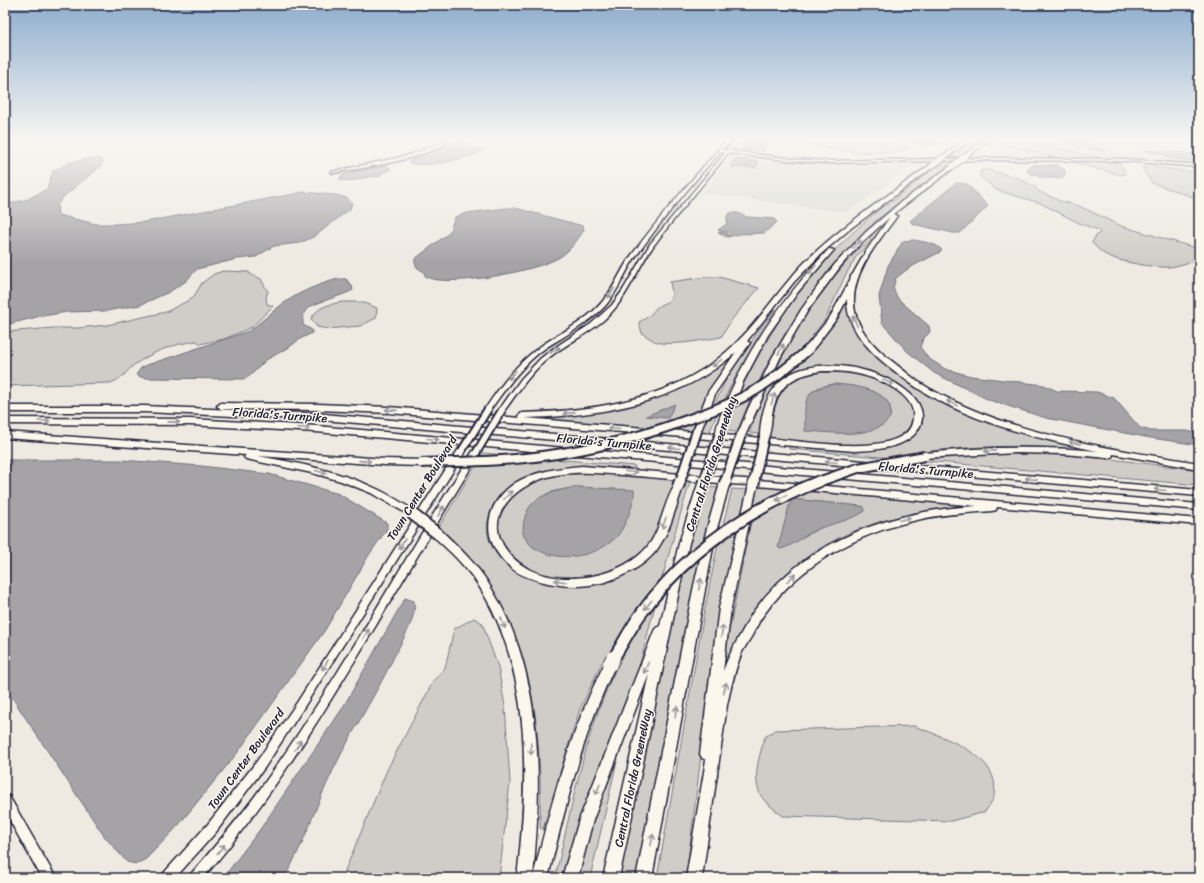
<svg xmlns="http://www.w3.org/2000/svg" width="1204" height="883" viewBox="0 0 1204 883" font-family="Sriracha,sans-serif">
	<rect width="100%" height="100%" fill="#eeeae2"/>
	<filter id="ink" filterUnits="userSpaceOnUse"><feTurbulence type="fractalNoise" baseFrequency=".025" numOctaves="2"/><feDisplacementMap in="SourceGraphic" scale="8" xChannelSelector="R" yChannelSelector="G"/><feConvolveMatrix kernelMatrix="1 2 1 2 8 2 1 2 1" color-interpolation-filters="sRGB"/></filter>
	<g filter="url(#ink)">
		<g fill="#dfdbd5">
			<path d="M1008 140H1199V164L1120 158H989L992 152Z"/>
			<path d="M736 156 781 162 831 165H913L864 201 845 212 701 193 732 157Z"/>
		</g>
		<g fill="#d0cdc9" stroke="#797882" fill-rule="evenodd">
			<path d="M798 140H876L908 148 906 151 901 152C868 154 830 152 798 140Z"/>
			<path d="M972 140H983L960 157H950Z"/>
			<path d="M1006 140H1023L1118 162 1122 166 1125 174 1121 175 1000 143Z"/>
			<path d="M937 165H949L874 222 872 226C812 285 767 352 737 432L722 431C761 340 806 267 885 205H888Z"/>
			<path d="M1155 167 1199 173V199L1152 183 1142 168Z"/>
			<path d="M989 170 1018 178 1035 187 1038 191 1060 201 1079 206 1121 226 1199 249V262C1188 261 1180 266 1169 267 1153 268 1120 262 1106 255 1101 252 1096 247 1092 243L1095 237 1100 232 1098 230 1079 223 1040 203 996 190 980 176 981 171Z"/>
			<path d="M882 225 884 226 856 257 845 276 826 318 804 347 814 350 837 320 846 303C854 362 922 391 970 411 996 422 1021 433 1047 440 1067 445 1087 448 1107 452 1045 445 984 444 923 452L929 459C960 456 991 453 1023 453 1082 454 1140 463 1199 470V485L789 449V446C806 447 824 450 840 450 853 449 867 447 880 445 887 444 897 445 904 442 912 438 920 432 922 423 924 415 921 407 916 400 893 367 807 351 777 382 766 395 764 417 760 434L749 433C763 398 778 363 797 330 820 291 849 257 882 225Z"/>
			<path d="M223 271 249 272 250 274 261 279 268 292 266 297 267 304 273 306 252 327 224 339 200 344 197 341C173 344 154 351 134 365 123 374 125 378 110 383L5 386V332L54 328H78L107 325 166 312 193 298 202 283 214 274Z"/>
			<path d="M705 277H719L759 288 733 318 721 337C704 340 678 345 661 343 654 342 648 337 642 333L639 322C643 320 649 317 652 313 654 311 654 310 656 308 670 298 675 305 670 282Z"/>
			<path d="M342 302H361L377 308 376 318 360 326 328 329 317 327 311 319C318 306 328 305 342 302Z"/>
			<path d="M775 309H776C749 348 728 389 709 433L701 432 726 380 763 324Z"/>
			<path d="M729 358H731L715 382 693 433 524 419 603 410 694 381Z"/>
			<path d="M827 371C852 371 915 382 913 417 913 428 903 434 894 439 862 453 803 442 768 439 777 396 777 376 827 371ZM834 384C850 387 883 388 890 407 891 410 890 414 890 417 876 432 861 431 841 433L810 393 819 387Z"/>
			<path d="M483 453 635 466 634 469C603 467 573 464 543 471 525 476 506 487 496 502 468 544 513 576 550 584 566 587 583 586 598 583 617 580 639 571 652 556 670 535 677 505 686 479H691C650 610 621 745 590 878H555C572 807 584 734 617 667L602 662 580 709 572 733 543 829 540 828C543 715 530 606 439 527Z"/>
			<path d="M584 472 676 478C668 501 662 528 646 548 635 562 618 570 600 575 566 584 506 575 499 532 497 523 500 512 506 504 514 493 526 483 540 479 554 474 569 473 584 472ZM576 487 634 491 534 502 550 492Z"/>
			<path d="M758 485 978 505C892 511 812 533 758 605 750 616 742 629 736 641 732 649 729 660 724 666L728 637ZM792 499 860 506 864 507 854 516 826 525 797 540Z"/>
			<path d="M703 486 718 488 704 536 637 878H609L667 614Z"/>
			<path d="M732 489 748 490 711 673 686 878H657L704 614 716 553Z"/>
			<path d="M474 618 482 623 498 667 505 706 510 782 499 878H339L344 873 387 770 434 680 445 668 454 629Z"/>
			<path d="M914 726C942 737 1002 755 994 795 993 801 988 807 985 812L951 821 783 816C778 812 771 807 766 802 749 785 759 757 765 737L775 730Z"/>
		</g>
		<g fill="#a6a3a7" stroke="#716f7c">
			<path d="M749 140H767L764 151 743 150 740 148Z"/>
			<path d="M897 140H943L936 146H933Z"/>
			<path d="M1056 140C1065 140 1085 138 1092 143 1097 146 1101 148 1107 151L1095 150Z"/>
			<path d="M458 142 467 143 468 148 485 150C471 158 425 169 410 163L409 161Z"/>
			<path d="M1143 150 1199 154V162L1167 158 1166 155Z"/>
			<path d="M88 159H100L103 161 101 166 63 197 57 205 58 215 96 224H116L145 222 304 192 336 195 347 198 352 203 350 209 315 236 300 243 274 246 256 257 237 259 197 269 186 281 169 292 140 305 106 311 67 312 37 317 5 325V205L28 199 47 189 53 171 71 162Z"/>
			<path d="M737 159 759 162 755 168 732 167 734 160Z"/>
			<path d="M1032 165H1056L1065 170V175L1060 179 1040 177 1027 172 1029 167Z"/>
			<path d="M380 166H387L391 169 380 174 381 176C377 177 373 176 369 177 357 179 353 182 340 180V177L344 174Z"/>
			<path d="M956 183 967 184 988 206 960 233H953L913 224 910 221Z"/>
			<path d="M507 208H515L583 226 584 230C578 239 570 251 560 257 537 271 450 288 426 277L423 271C418 269 414 266 415 259L449 233 455 217 467 213Z"/>
			<path d="M730 213H738L747 217 774 219 777 222 764 233 739 234 734 236 729 232H723L732 236 727 237 718 233 722 232 718 230 727 224V216Z"/>
			<path d="M914 240C923 242 938 243 942 251L909 268 896 278 893 288 898 299 929 326 930 332 923 339 920 347 928 358 945 369 971 376 1044 385 1057 391 1097 392 1114 398 1140 428 1151 431H1187L1199 434V445L1151 438 1046 418 989 400 934 373 907 351 882 323 879 296 888 266 903 241Z"/>
			<path d="M338 279H346L352 286 353 290C343 296 311 303 306 310 302 315 303 319 303 325L312 330V333L300 339 288 348 266 360 251 375 245 379 144 378 136 375 141 368 147 365 249 331C259 324 267 316 276 309 295 294 315 285 338 279Z"/>
			<path d="M834 384C850 385 884 388 890 407 891 410 890 414 890 417 888 420 885 424 881 426 860 438 828 432 805 431 805 402 801 390 834 384Z"/>
			<path d="M675 404 668 418 646 416Z"/>
			<path d="M5 460H121L201 466 269 474 339 494 387 523V529L369 555 325 630 238 752 177 827 146 859 136 864 127 862 104 836 5 687Z"/>
			<path d="M576 487 634 490C635 499 631 509 628 517 624 525 620 535 613 540 593 558 556 563 533 547 529 544 526 539 523 535 523 530 523 522 525 517 531 494 557 491 576 487Z"/>
			<path d="M792 499 860 506 864 507 865 511C855 519 826 525 813 531 803 537 791 547 780 549L778 547 789 506Z"/>
			<path d="M405 598 414 601C418 617 400 644 393 659 373 700 347 739 328 781 313 813 303 847 284 878H223L261 828 342 709Z"/>
		</g>
		<g fill="none" stroke-linecap="round" stroke-linejoin="round">
			<defs>
				<g id="secondary">
					<path d="M447 140H451C423 160 367 167 333 173L331 172 406 156 434 146Z"/>
					<path d="M727 140H731L722 150 726 151 735 140H739L730 151 794 159 826 161 990 158 1125 159 1199 165V167L1125 161 990 160 826 163 794 161 728 153C704 184 677 214 654 245 638 267 629 294 610 314 593 332 570 341 551 356 531 371 518 392 504 411H500L499 410 521 379 540 359 554 348 591 324 612 305 623 290 650 244 725 153 720 152C690 186 660 222 634 259 624 274 618 291 606 305 589 324 565 335 544 349 522 365 506 388 490 410H486L485 409C501 385 517 363 541 346 561 332 586 322 602 302 614 289 620 271 631 256 661 215 694 177 727 140Z"/>
					<path d="M458 450H461L465 452 304 707 265 767 216 832 175 878H161L163 874 208 824 257 761 298 701Z"/>
					<path d="M473 451H476L480 453C444 511 410 569 375 627 323 714 270 801 203 878H189L191 874C214 847 237 821 258 792 337 683 400 564 473 451Z"/>
				</g>
				<path id="primary" d="M5 794 9 796 56 878H42L5 812Z"/>
				<g id="highway">
					<path d="M967 140H971L946 158H942V156Z"/>
					<path d="M984 140H988L966 158H962V156Z"/>
					<path d="M931 164 936 165 851 228 822 253 794 282 747 341 750 343 716 392 700 433 716 434C716 424 723 409 727 400 751 342 787 294 829 249L834 250 798 292 768 335 743 382 723 435 737 436 748 409 772 358 801 310 818 286 835 264 866 232 901 202 953 164 956 166 955 167 893 214 897 216C879 241 852 271 854 304 855 328 875 348 893 362 901 368 909 375 917 381 999 433 1105 448 1199 463V469L1113 454 1112 457 1109 458 1063 454 1017 453 922 458 920 456 922 454 925 453C983 447 1040 446 1098 451 1037 439 962 420 910 383 903 378 896 372 888 366 868 350 846 327 847 299L837 318 812 351H806L805 349 806 347 830 317 850 280 851 276 853 274 866 251 890 217 859 245 840 267 808 310 780 358 745 436 760 438C760 416 767 388 787 376 819 355 882 368 909 393 917 399 923 409 922 419 917 448 878 450 854 451L389 413 318 410 221 409 217 406 221 403 318 404 389 407 520 418 518 416 522 413C597 411 680 399 736 343 762 318 781 286 807 260 844 224 889 195 931 164ZM736 352 708 392 693 431V432L525 418C598 416 680 404 736 352ZM822 371C834 371 846 371 858 374 877 378 917 394 913 418 912 427 908 433 900 437 871 453 801 441 768 438 771 431 771 422 772 414 778 384 794 375 822 371Z"/>
					<path d="M5 406H144L323 414 1199 490V496L323 420 144 412H5Z"/>
					<path d="M5 418 190 419 316 426 1199 504V510L316 432 190 425 5 424Z"/>
					<path d="M5 432 385 459 421 460 426 463 421 466 385 465 258 456C298 463 340 471 377 489 390 495 402 503 415 511L416 513 415 515 411 516 371 493 341 481 312 473 246 459 244 457 246 455 5 438Z"/>
					<path d="M582 466 770 481 1199 519V525L997 507 996 510 992 511C967 513 941 514 917 520 858 533 801 564 765 613 759 620 756 629 751 637 748 642 745 647 742 652 735 669 731 687 727 705L702 878H686L706 760 702 758 700 754 719 608 749 485 728 484 729 485 716 532 705 590 652 878H636L693 590 706 532 720 483 706 482 708 484 689 543 619 878H603L649 674 593 820 578 878H562L579 820 654 631 656 628 660 626 679 543 698 484 701 482C675 479 649 477 622 475 600 473 578 471 556 475 521 481 478 514 508 552 536 589 605 583 638 556 662 537 660 509 675 485L678 484 683 487C675 509 670 532 656 551 643 567 624 576 605 582 586 587 567 587 548 583 535 580 520 576 510 567 480 541 483 505 515 483 535 471 559 468 582 466ZM757 486 770 487 977 506C895 510 808 539 757 607 751 614 747 623 743 630 735 644 728 657 723 671L731 608Z"/>
					<path d="M438 530 442 531C459 548 478 565 490 586 544 673 542 779 533 877 552 802 570 730 606 661L610 659 614 661 616 664C583 732 566 805 548 878H517C528 782 533 678 482 591 470 570 452 553 434 537L433 534 434 531Z"/>
				</g>
			</defs>
			<use href="#secondary" stroke="#22223b" stroke-width="3"/>
			<use href="#primary" stroke="#22223b" stroke-width="3"/>
			<use href="#highway" stroke="#22223b" stroke-width="3"/>
			<use href="#secondary" fill="#fbf7ec" fill-rule="evenodd"/>
			<use href="#primary" fill="#fbf7ec" fill-rule="evenodd"/>
			<use href="#highway" fill="#fbf7ec" fill-rule="evenodd"/>
			<defs>
				<g id="secondary-bridge">
					<path d="M461 452 488 409"/>
					<path d="M476 453 502 410"/>
				</g>
				<g id="highway-bridge-far3">
					<path d="M933 165 944 157"/>
					<path d="M953 166 964 157"/>
				</g>
				<g id="highway-bridge-far2">
					<path d="M421 463C452 462 484 462 515 459 574 454 632 440 687 420 710 412 734 403 756 390 775 378 792 364 809 349"/>
					<path d="M680 482 697 431"/>
					<path d="M704 482 720 433"/>
					<path d="M725 482 741 435"/>
					<path d="M754 482 764 437"/>
					<path d="M818 482 858 468 925 456"/>
				</g>
				<g id="highway-bridge-far1">
					<path d="M703 484 704 481"/>
					<path d="M724 485 726 481"/>
					<path d="M678 487 680 481"/>
					<path d="M753 487 754 481"/>
					<path d="M411 513 438 534"/>
					<path d="M613 659C622 645 630 629 640 615 685 552 749 509 820 481"/>
				</g>
				<path id="highway-bridge" d="M610 664 613 658"/>
			</defs>
			<use href="#secondary-bridge" stroke="#22223b" stroke-width="10" stroke-linecap="butt"/>
			<use href="#highway-bridge-far3" stroke="#22223b" stroke-width="8" stroke-linecap="butt"/>
			<use href="#highway-bridge-far2" stroke="#22223b" stroke-width="12" stroke-linecap="butt"/>
			<use href="#highway-bridge-far1" stroke="#22223b" stroke-width="14" stroke-linecap="butt"/>
			<use href="#highway-bridge" stroke="#22223b" stroke-width="16" stroke-linecap="butt"/>
			<use href="#secondary-bridge" stroke="#fbf7ec" stroke-width="6"/>
			<use href="#highway-bridge-far3" stroke="#fbf7ec" stroke-width="5.5"/>
			<use href="#highway-bridge-far2" stroke="#fbf7ec" stroke-width="8"/>
			<use href="#highway-bridge-far1" stroke="#fbf7ec" stroke-width="10"/>
			<use href="#highway-bridge" stroke="#fbf7ec" stroke-width="14"/>
		</g>
		<defs><path id="oneway-shaft" d="M-6 0H5M1.5-3L5.5 0L1.5 3" fill="none" stroke-width="1.6" stroke-linecap="round" stroke-linejoin="round"/></defs>
		<g stroke="#99979c">
			<use href="#oneway-shaft" transform="translate(857 244) rotate(-45)"/>
			<use href="#oneway-shaft" transform="translate(812 270) rotate(131)"/>
			<use href="#oneway-shaft" transform="translate(611 293) rotate(123)"/>
			<use href="#oneway-shaft" transform="translate(855 321) rotate(-113)"/>
			<use href="#oneway-shaft" transform="translate(781 349) rotate(-62)"/>
			<use href="#oneway-shaft" transform="translate(555 350) rotate(-33)"/>
			<use href="#oneway-shaft" transform="translate(717 363) rotate(144)"/>
			<use href="#oneway-shaft" transform="translate(512 375) rotate(130)"/>
			<use href="#oneway-shaft" transform="translate(888 382) rotate(26)"/>
			<use href="#oneway-shaft" transform="translate(773 399) rotate(-71)"/>
			<use href="#oneway-shaft" transform="translate(952 403) rotate(-154)"/>
			<use href="#oneway-shaft" transform="translate(391 410) rotate(-176)"/>
			<use href="#oneway-shaft" transform="translate(569 413) rotate(174)"/>
			<use href="#oneway-shaft" transform="translate(44 421)"/>
			<use href="#oneway-shaft" transform="translate(174 422) rotate(1)"/>
			<use href="#oneway-shaft" transform="translate(304 428) rotate(3)"/>
			<use href="#oneway-shaft" transform="translate(614 429) rotate(-175)"/>
			<use href="#oneway-shaft" transform="translate(433 439) rotate(5)"/>
			<use href="#oneway-shaft" transform="translate(1075 443) rotate(-169)"/>
			<use href="#oneway-shaft" transform="translate(674 448) rotate(-175)"/>
			<use href="#oneway-shaft" transform="translate(990 451) rotate(179)"/>
			<use href="#oneway-shaft" transform="translate(365 461) rotate(4)"/>
			<use href="#oneway-shaft" transform="translate(831 462) rotate(-175)"/>
			<use href="#oneway-shaft" transform="translate(321 472) rotate(15)"/>
			<use href="#oneway-shaft" transform="translate(631 472) rotate(5)"/>
			<use href="#oneway-shaft" transform="translate(1031 479) rotate(-175)"/>
			<use href="#oneway-shaft" transform="translate(1160 490) rotate(-175)"/>
			<use href="#oneway-shaft" transform="translate(508 495) rotate(-45)"/>
			<use href="#oneway-shaft" transform="translate(781 498) rotate(153)"/>
			<use href="#oneway-shaft" transform="translate(441 511) rotate(-59)"/>
			<use href="#oneway-shaft" transform="translate(905 519) rotate(-14)"/>
			<use href="#oneway-shaft" transform="translate(664 523) rotate(110)"/>
			<use href="#oneway-shaft" transform="translate(402 544) rotate(122)"/>
			<use href="#oneway-shaft" transform="translate(791 578) rotate(-42)"/>
			<use href="#oneway-shaft" transform="translate(560 581) rotate(-173)"/>
			<use href="#oneway-shaft" transform="translate(700 584) rotate(-78)"/>
			<use href="#oneway-shaft" transform="translate(648 605) rotate(129)"/>
			<use href="#oneway-shaft" transform="translate(503 623) rotate(68)"/>
			<use href="#oneway-shaft" transform="translate(722 631) rotate(-83)"/>
			<use href="#oneway-shaft" transform="translate(366 634) rotate(-59)"/>
			<use href="#oneway-shaft" transform="translate(325 665) rotate(122)"/>
			<use href="#oneway-shaft" transform="translate(646 668) rotate(112)"/>
			<use href="#oneway-shaft" transform="translate(725 688) rotate(-76)"/>
			<use href="#oneway-shaft" transform="translate(676 712) rotate(-79)"/>
			<use href="#oneway-shaft" transform="translate(298 745) rotate(-58)"/>
			<use href="#oneway-shaft" transform="translate(531 749) rotate(88)"/>
			<use href="#oneway-shaft" transform="translate(598 789) rotate(112)"/>
			<use href="#oneway-shaft" transform="translate(652 840) rotate(-79)"/>
			<use href="#oneway-shaft" transform="translate(221 849) rotate(-51)"/>
		</g>
	</g>
	<linearGradient id="sky" x2="0" y2="1"><stop stop-color="#8dadce"/><stop offset="0.53" stop-color="#f7f6f2"/><stop offset="1" stop-color="#f7f6f2" stop-opacity="0"/></linearGradient>
	<rect width="1204" height="263" fill="url(#sky)"/>
	<g text-anchor="middle" dominant-baseline="central" stroke-width="3" stroke-linejoin="round" paint-order="stroke">
		<g font-size="12" fill="#22223b" stroke="#fbf7ec">
			<text transform="translate(280 415) rotate(4)">Florida's Turnpike</text>
			<text transform="translate(604 442) rotate(5)">Florida's Turnpike</text>
			<text transform="translate(711 464) rotate(-72)">Central Florida GreeneWay</text>
			<text transform="translate(926 470) rotate(5)">Florida's Turnpike</text>
			<text transform="translate(422 488) rotate(-58)">Town Center Boulevard</text>
			<text transform="translate(246 759) rotate(-54)">Town Center Boulevard</text>
			<text transform="translate(633 778) rotate(-78)">Central Florida GreeneWay</text>
		</g>
	</g>
	<rect width="1204" height="883" fill="none" stroke="#fbf7ec" stroke-width="20"/>
	<rect x="10" y="10" width="1184" height="863" fill="none" stroke="#22223b" stroke-width="1.5" filter="url(#ink)"/>
</svg>
